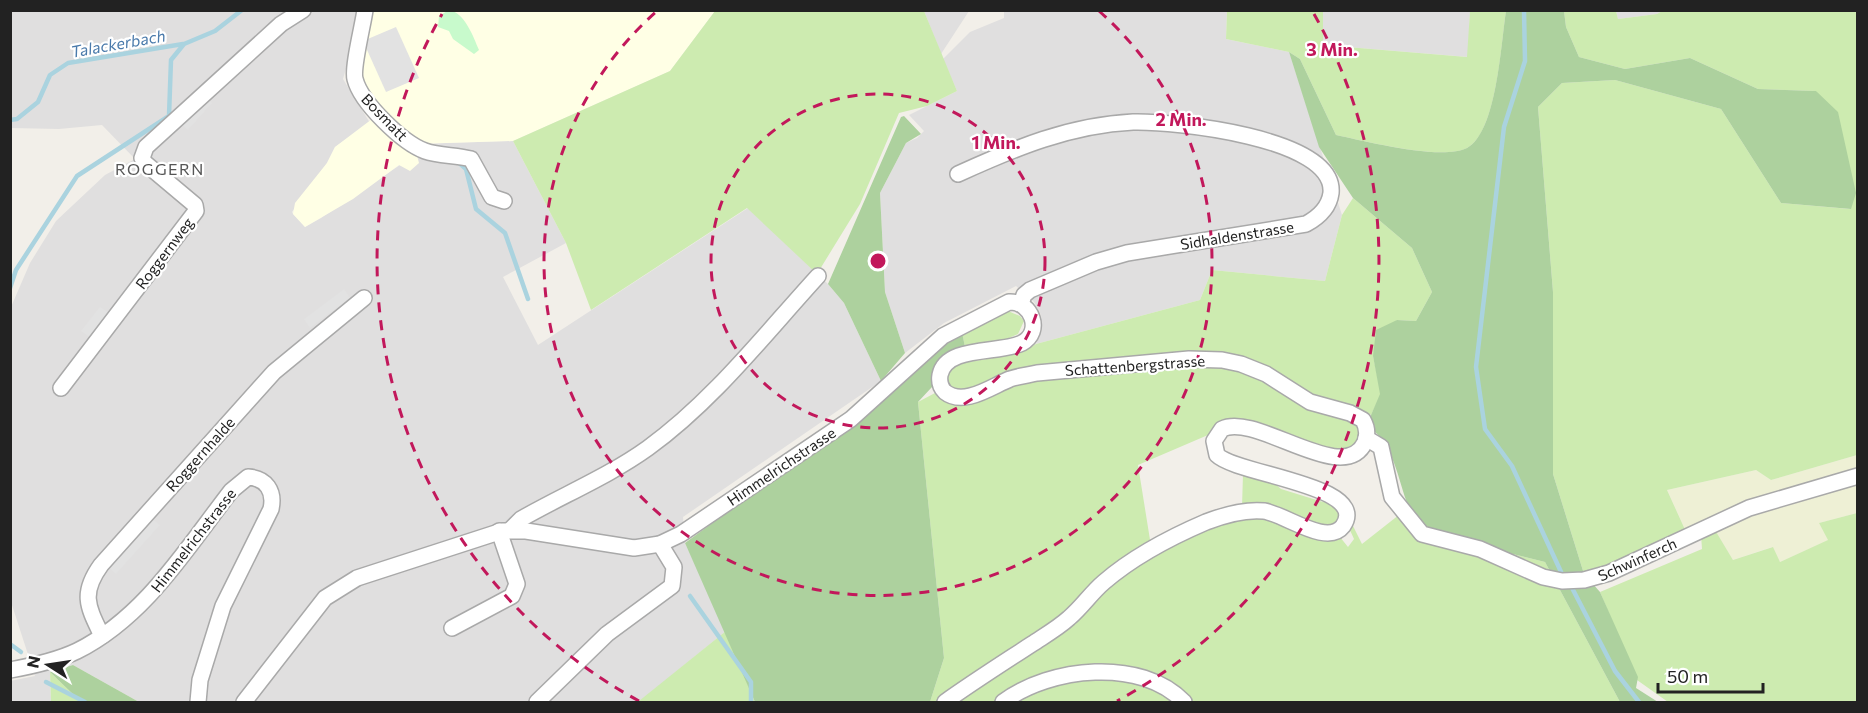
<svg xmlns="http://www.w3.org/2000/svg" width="1868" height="713" viewBox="0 0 1868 713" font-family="Commissioner,sans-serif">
	<rect width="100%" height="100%" fill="#f2efe9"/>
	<g fill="#e0dfdf">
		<path d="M1227 10 1226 39 1289 52 1342 215 1325 281 1212 270 1200 300 1036 344 1042 330 1041 315 1034 302 1016 286 944 323 905 353 885 292 880 193 906 143 917 138 924 131 909 115 957 91 943 59 970 32 1004 18V11Z"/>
		<path d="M11 11H357L352 48 343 79 370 123 335 147 327 163 292 212 293 214 305 227 321 218 400 165 414 144 513 141 566 243 503 277 538 345 748 208 828 284 844 303 881 381 683 517 685 543 726 631 639 702H139L73 665 50 672 51 702H11L10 681 35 676 11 602V307L30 263 56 221 105 175 135 159 102 125 59 129 11 128Z"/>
		<path d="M924 11H969L941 54 936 41Z"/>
		<path d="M1323 11H1470L1468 57 1323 45Z"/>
		<path d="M1616 11H1664L1657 14 1618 19Z"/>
	</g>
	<path fill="#ffffe5" d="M369 11H715L670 71 513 141 414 144 419 163 410 171 399 165 353 199 305 227 293 214 295 203 327 163 335 147 380 113 358 75Z"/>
	<path fill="#eef0d5" d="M1857 455V513L1819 523 1829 540 1780 562 1772 547 1733 560 1711 524 1687 534 1667 490 1756 470 1771 480Z"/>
	<g fill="#cdebb0">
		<path d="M1664 10 1857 11V455L1771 480 1756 470 1667 490 1687 534 1584 574 1553 474V292L1538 107 1562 83 1615 80 1721 109 1781 203 1850 209 1816 91 1758 89 1690 58 1625 69 1579 57 1566 27 1564 11H1616L1618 19 1657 14Z"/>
		<path d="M715 11H924L957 91 927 106 899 113 860 204 817 274 747 208 591 310 566 243 513 141 670 71Z"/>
		<path d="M1227 11H1323V45L1467 57 1470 11H1506C1501 43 1497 132 1467 148 1442 161 1365 141 1336 135L1300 59 1289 52 1226 39Z"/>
		<path d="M1353 198 1412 248 1432 292 1416 321 1397 320 1373 356 1381 394 1371 415 1355 407 1320 402 1205 353 961 392 948 386 946 373 949 366C977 358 1012 360 1036 344L1200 300 1212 270 1325 281 1342 215Z"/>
		<path d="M1008 311 1020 316 1024 321 1018 334 1002 341 965 347 962 332Z"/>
		<path d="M1194 362 1238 367 1327 412 1356 423 1361 434 1350 453 1293 441 1213 430 1208 435 1138 465 1151 546 1072 610 937 702H930L944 658 918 402 935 393 942 398 1029 380Z"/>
		<path d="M1243 474 1273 482 1281 489 1323 502 1325 498 1339 508V523L1328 529 1242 507Z"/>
		<path d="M1409 507 1427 533 1545 562 1620 702H1191L1111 668 996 702H952C1013 655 1181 510 1256 517 1283 519 1313 530 1340 537L1348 547 1354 539 1349 528 1352 524 1362 544Z"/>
		<path d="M1857 513V702H1668L1637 680 1600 592 1702 549 1701 535 1715 530 1733 560 1773 547 1780 562 1828 540 1819 523Z"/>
		<path d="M726 631 755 702H639V701Z"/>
		<path d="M50 672 81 702H51Z"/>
		<path d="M1092 676 1136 678 1178 702H1009L1031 690Z"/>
	</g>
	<g fill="#add19e">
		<path d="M1506 11H1564L1566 27 1579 57 1625 69 1690 58 1758 89 1816 91 1838 112 1856 193 1851 209 1781 203 1721 109 1615 80 1562 83 1538 107 1553 292V474L1584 574 1600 592 1638 677 1636 688 1658 702H1620L1545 562 1427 533C1421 524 1412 515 1408 505 1398 481 1394 444 1371 429V415L1380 394 1373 356 1376 330 1397 320 1416 321 1432 292 1412 248 1353 198 1319 147 1289 52 1300 59 1336 135C1365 141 1441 161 1467 148 1497 132 1501 42 1506 11Z"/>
		<path d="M904 116 921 134 906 143 880 193 885 292 905 353 881 381 844 303 828 284 901 117Z"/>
		<path d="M962 332 965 347 944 356 938 362 932 387 918 402 944 658 930 702H755L685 543 889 394 931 351Z"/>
		<path d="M73 665 139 702H81L50 672Z"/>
	</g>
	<path fill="#c8facc" d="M449 10C465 13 473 36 479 50L474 54 453 39 449 31 438 27 439 16Z"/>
	<g fill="#e2e2e2">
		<path d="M396 27 419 78 386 92 363 41Z"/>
		<path d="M206 97 212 103 188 130 179 122Z"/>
		<path d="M344 289 350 298 310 328 304 319Z"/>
		<path d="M100 307 109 313 90 337 81 331Z"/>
		<path d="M151 518 160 525 116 574 108 567Z"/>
	</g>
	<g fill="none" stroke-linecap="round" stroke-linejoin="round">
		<g stroke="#aad3df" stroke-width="4.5">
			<path d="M1524 10 1525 61 1504 127 1476 367 1485 429 1512 466 1562 574"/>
			<path d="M10 120 17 119 38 102 50 75 68 63 183 44"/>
			<path d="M458 162 466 169 476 209 505 233 528 299"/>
			<path d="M10 288 16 270 77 176 169 116 171 60 184 44 215 31 242 10"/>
			<path d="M1570 584 1615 671 1639 702"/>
			<path d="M690 596 751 682V702"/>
			<path d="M10 644 21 652"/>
			<path d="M46 682 85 702"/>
		</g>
		<defs>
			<g id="street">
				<path d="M365 10C363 25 352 68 355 79 361 103 403 143 425 151 439 156 456 155 471 159L492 197 504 201"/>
				<path d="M958 174C1015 148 1070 125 1133 122 1172 121 1336 137 1331 193 1329 208 1319 217 1306 224L1127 253 1096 262 1030 290 1024 295 1021 304"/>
				<path d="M61 388 196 211 195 205 145 163 142 158 146 147 281 24 303 10"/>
				<path d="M1366 438 1381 447 1392 497 1422 534 1480 549 1543 577 1562 581 1584 580 1609 573 1749 508 1858 476"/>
				<path d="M510 530 521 519C563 495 609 476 648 448 713 401 765 334 818 276"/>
				<path d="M452 628 512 596 517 584 499 531"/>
				<path d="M102 636C88 607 80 594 101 565L274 372 364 298"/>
				<path d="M10 670C32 666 56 661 77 651 145 617 186 549 231 491L248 477C266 478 275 491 271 509L223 606 200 680 198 702"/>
				<path d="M244 702 325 598 357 578 502 531H526L634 548 660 544 681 534 851 419 943 336 1009 302C1032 301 1043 332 1022 343 1000 354 946 345 940 375 939 381 940 387 945 392 964 407 992 386 1010 379 1019 376 1028 375 1037 373L1189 359 1222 360 1241 364 1266 374 1310 402 1350 413 1363 420C1367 427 1368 434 1365 442 1344 488 1257 412 1222 429L1214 441 1217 455C1237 475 1371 485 1343 526 1327 547 1285 514 1264 511 1244 509 1224 515 1206 522 1171 537 1133 557 1104 582 1091 593 1082 607 1069 618 1058 628 1044 636 1032 644 1003 663 973 682 945 702"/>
				<path d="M537 702 607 634 672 586 674 567 660 544"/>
				<path d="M1003 702C1050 667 1141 657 1184 702"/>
			</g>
		</defs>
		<use href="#street" stroke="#a9a9a9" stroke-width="18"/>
		<use href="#street" stroke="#fff" stroke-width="15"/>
	</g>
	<g fill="none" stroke="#c2185b" stroke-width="3" stroke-dasharray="10 8">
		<circle cx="878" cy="261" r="167"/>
		<path d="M1099 11A334 334 0 1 1 657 11"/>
		<path d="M639 701A501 501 0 0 1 442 14M1314 14A501 501 0 0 1 1117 701"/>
	</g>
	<g text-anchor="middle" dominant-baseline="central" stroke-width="4.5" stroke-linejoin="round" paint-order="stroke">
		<g font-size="15" fill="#222" stroke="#fff">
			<text transform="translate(385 117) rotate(46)">Bosmatt</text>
			<text transform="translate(1237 235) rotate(-9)">Sidhaldenstrasse</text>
			<text transform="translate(164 253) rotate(-53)">Roggernweg</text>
			<text transform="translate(1135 365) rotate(-4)">Schattenbergstrasse</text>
			<text transform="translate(200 454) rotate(-48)">Roggernhalde</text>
			<text transform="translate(781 466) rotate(-34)">Himmelrichstrasse</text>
			<text transform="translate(193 540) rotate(-52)">Himmelrichstrasse</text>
			<text transform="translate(1637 559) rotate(-24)">Schwinferch</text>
		</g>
		<g font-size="16" font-style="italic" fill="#4a7aab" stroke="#fff">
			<text transform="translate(118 43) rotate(-10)">Talackerbach</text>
		</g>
		<g font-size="16" letter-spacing="1.5" fill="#555" stroke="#fff">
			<text x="160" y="168">ROGGERN</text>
		</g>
	</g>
	<circle cx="878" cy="261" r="9" fill="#c2185b" stroke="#fff" stroke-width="3"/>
	<g font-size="18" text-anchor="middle" font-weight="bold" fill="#c2185b" stroke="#fff" stroke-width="4.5" stroke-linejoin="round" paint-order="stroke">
		<text x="1332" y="56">3 Min.</text>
		<text x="1181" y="126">2 Min.</text>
		<text x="996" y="149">1 Min.</text>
	</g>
	<rect width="1868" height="713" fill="none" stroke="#222222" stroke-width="24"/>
	<g transform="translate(48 665) rotate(282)" stroke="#ffffff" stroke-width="4.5" paint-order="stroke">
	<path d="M0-4.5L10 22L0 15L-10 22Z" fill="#222222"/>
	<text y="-9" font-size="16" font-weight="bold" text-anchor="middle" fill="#222222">N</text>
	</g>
	<path d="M1658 683v9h105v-9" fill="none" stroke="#222222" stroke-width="3"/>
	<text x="1667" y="683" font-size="18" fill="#222222" stroke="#ffffff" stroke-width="4.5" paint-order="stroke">50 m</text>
</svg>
